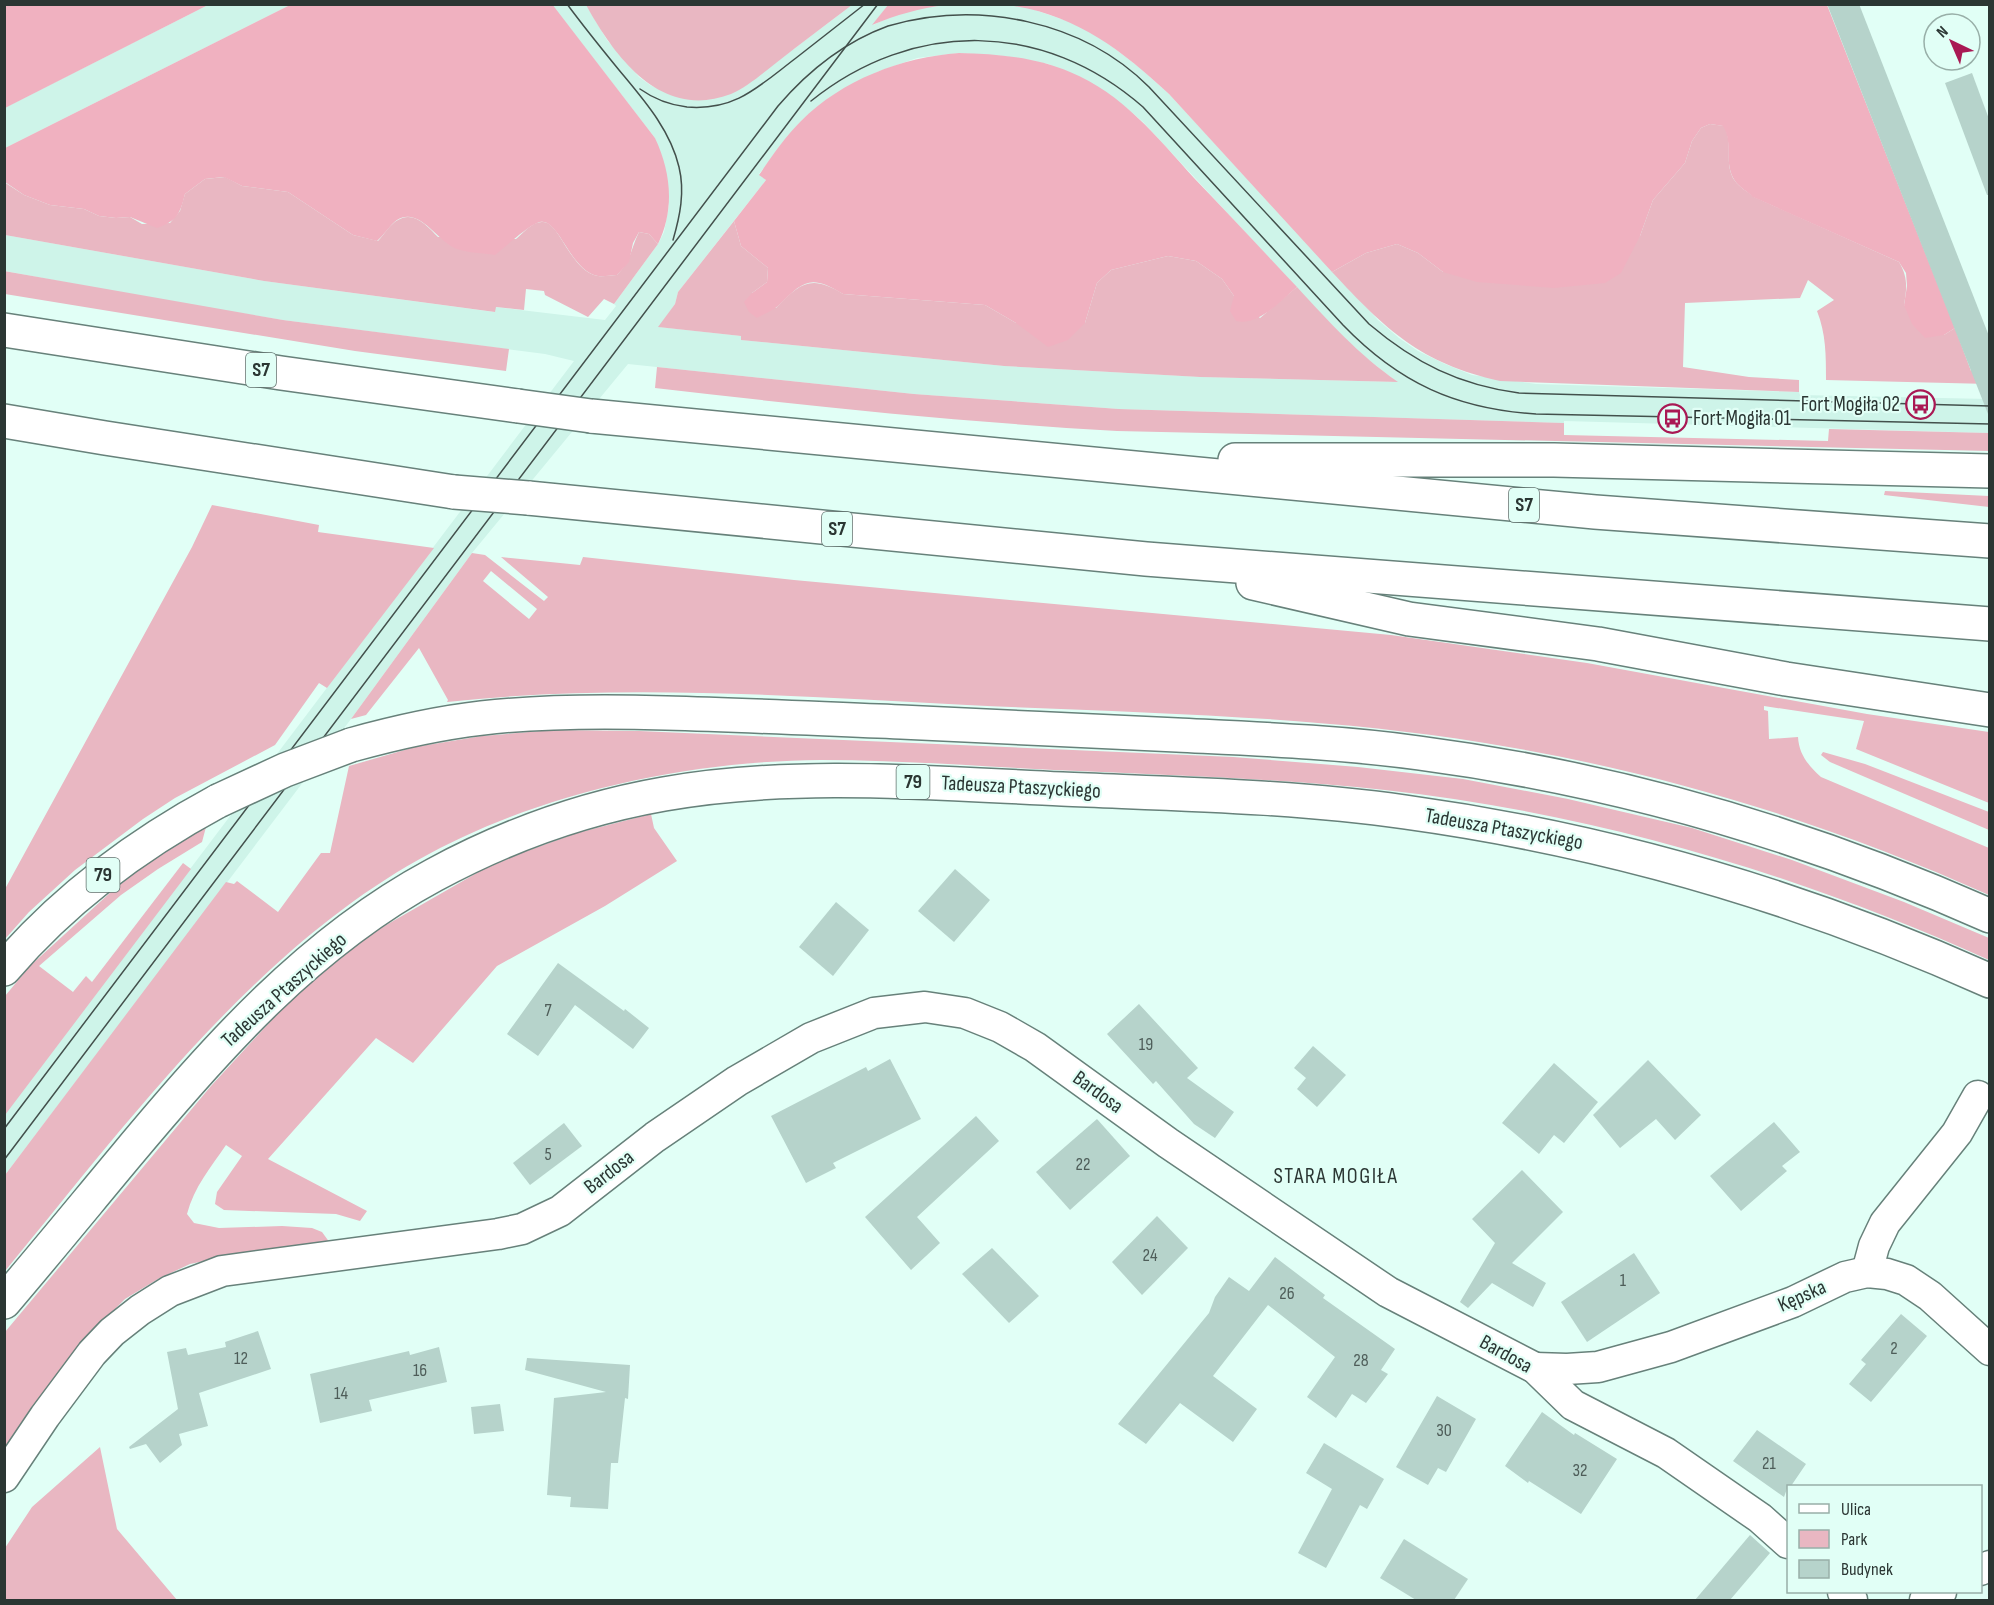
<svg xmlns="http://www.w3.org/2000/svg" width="1994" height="1605" viewBox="0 0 1994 1605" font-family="'Sofia Sans Condensed',sans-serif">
	<rect width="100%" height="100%" fill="#e1fff6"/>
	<g fill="#cef4e9" fill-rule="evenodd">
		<path d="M1007 4 1026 7 1070 22 1097 35 1140 68 1169 94 1378 320 1399 338 1418 351 1445 364 1472 375 1536 384 1799 392 1800 395 1989 399V433L1564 421V423L1119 409 914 394 628 364 472 553 351 719 5 1175 4 1115 574 361 545 354 283 320 172 302 5 271V235L264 281 494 312 495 307 605 320 616 306 614 304 658 244 664 232 669 206 655 138 552 5H586L607 40 639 77 650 85 672 95 697 99 742 88 852 5H888L873 25 895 15 920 8 946 5ZM959 53 1004 56 1049 64 1128 109 1143 122 1350 345 1397 382 1200 377 1004 366 742 340 741 336 659 327 675 304 678 292 766 180 759 174 802 120 831 98 877 72 917 58Z"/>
		<path d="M208 5H290L5 148 4 108Z"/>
	</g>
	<g fill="#e9b7c2" fill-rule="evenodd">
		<path d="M586 5H852C827 24 801 43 776 63 762 74 747 87 731 94 661 121 615 57 586 5Z"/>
		<path d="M1710 124 1724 126C1734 144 1723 164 1735 181 1739 187 1748 192 1754 197L1899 262C1908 277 1907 288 1904 305L1944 335 1955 328 1971 371 1989 365V384L1826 380C1826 355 1826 334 1817 311L1834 300 1808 280 1800 298 1685 303 1683 367 1749 377 1799 380V392L1500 381C1420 363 1386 330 1332 272L1366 253 1397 244 1418 253 1443 272 1640 236 1653 200 1685 163 1692 141 1701 128Z"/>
		<path d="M225 177 242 186 288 192 353 235 378 241C384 235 390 224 398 220 414 210 428 227 438 237L516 239C523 233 533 221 543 222 560 222 570 271 598 276 604 277 611 275 617 275 632 259 630 251 639 232L649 234 658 244 614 304 604 299 588 317 545 295 544 291 526 289 524 310 496 307 495 312 264 281 5 235 4 182 24 195 50 205 84 209 99 216 116 218 130 217 142 224 170 223 180 211 185 194 205 179Z"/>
		<path d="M734 221 741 246 768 268 767 282 752 293 776 308C800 283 811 274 843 294L985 305 1016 323H1085L1097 283 1111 270 1168 256 1196 261 1222 279 1234 296 1260 318 1297 287C1330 323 1358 354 1398 382L1200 377 1004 366 741 340V336L658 327 675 304 678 292Z"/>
		<path d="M4 271 283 320 509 349 506 371 355 351 5 294Z"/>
		<path d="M657 367 914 394 1119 409 1564 423V435L1828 441 1829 429 1989 433V451L1117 431C962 422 809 406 655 388Z"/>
		<path d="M1885 491 1989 496V507L1884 495Z"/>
		<path d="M212 505 319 525 318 532 434 548 327 688 319 683 275 745 175 798 143 819 75 870 29 912 5 939V889L192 547Z"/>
		<path d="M472 553 485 555 544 601 548 597 501 557 580 565 583 557 794 580 1391 635 1587 663 1867 714 1989 732V803L1856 749 1864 721 1764 706V710L1768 711 1769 739 1798 737C1799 755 1809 766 1821 777L1989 848V895C1829 823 1659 771 1485 743 1314 715 1140 713 967 705 794 696 619 683 447 702L448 700 419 648 366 715 351 719ZM491 571 537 609 529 619 483 581Z"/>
		<path d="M553 730 639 731 1233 757 1358 767 1463 779 1568 799 1692 828 1792 860 1904 902 1989 938V960C1799 874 1593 813 1385 790 1275 778 1164 775 1054 770 977 766 898 760 821 760 685 761 537 793 418 860 252 953 124 1127 5 1271V1175L226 882 234 884 237 881 278 912 318 857 321 853H330L349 766 415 747 482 736Z"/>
		<path d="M1823 752 1865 764 1989 812V830L1830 762 1821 755Z"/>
		<path d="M651 814 654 828 677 861 605 906 497 966 413 1063 376 1038 268 1159 367 1211 360 1221 336 1214 224 1210 215 1204 217 1192 242 1156 226 1145C211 1167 194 1187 187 1214L194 1223 219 1228 282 1226 312 1228 322 1232 330 1243 242 1253 190 1264 158 1279 125 1299 100 1324 5 1452V1332L211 1086 291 999 367 936 482 870 524 852 577 833Z"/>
		<path d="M206 827 202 842 158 869 121 895 39 966 73 992 86 976 92 982 183 863 191 869 5 1115V996L30 966 112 891 160 853Z"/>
		<path d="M100 1447 117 1529 177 1600H5V1548L32 1507Z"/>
	</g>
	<g fill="#f0b1c0">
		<path d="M5 4H208V5L5 108Z"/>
		<path d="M552 4 655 138C671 172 675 209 658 244L649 234 639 232 633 243 629 262 617 275C611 275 604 277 598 276 570 271 559 218 540 222 530 224 504 248 495 255 483 253 468 253 457 249 438 243 420 206 397 220 390 225 384 235 377 241L353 235 288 192 242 186 224 177 205 179 185 194C180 214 177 221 157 228L130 217 116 218 99 216 84 209 50 205 24 195 5 182V148L290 5Z"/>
		<path d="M888 5V4L946 5C920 8 896 15 872 25Z"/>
		<path d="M1007 5H1827L1955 328 1944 335 1925 338 1912 324 1904 305 1907 286 1906 273 1899 262 1753 197C1748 192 1739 187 1735 181 1723 163 1734 144 1723 126L1710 124 1701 128 1692 141 1685 163 1653 200 1640 236 1621 273 1605 283 1554 288 1477 282 1443 272 1418 253 1397 244 1366 253 1332 272 1169 94C1120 49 1075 14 1007 5Z"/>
		<path d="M959 53C997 54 1035 57 1070 72 1122 93 1158 138 1194 178 1229 214 1263 251 1297 287 1280 301 1259 326 1236 321L1230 311 1234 296 1222 279 1196 261 1168 256 1111 270 1097 283 1085 323 1068 340 1048 347 1016 323 985 305 843 294C809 273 803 282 778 306 772 311 764 314 757 318L749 312 744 302 752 293 767 282 768 268 741 246 734 221 766 180 759 175C772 156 785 137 801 121 842 80 902 57 959 53Z"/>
	</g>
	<g fill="#b6d3cb">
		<path d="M1827 4H1859L1989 336V414H1988Z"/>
		<path d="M1972 73 1989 119V195H1987L1945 83Z"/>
		<path d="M955 869 990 900 954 942 918 911Z"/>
		<path d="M836 902 869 930 833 976 799 947Z"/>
		<path d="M558 963 624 1011 625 1009 649 1028 633 1049 575 1005 538 1056 507 1034Z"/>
		<path d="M1139 1004 1198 1068 1187 1078 1234 1112 1215 1138 1194 1124 1156 1081 1153 1084 1107 1034Z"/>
		<path d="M1313 1046 1346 1075 1317 1107 1297 1089 1306 1078 1294 1068Z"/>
		<path d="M890 1059 921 1119 833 1163 836 1168 806 1183 771 1116 866 1067 868 1071Z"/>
		<path d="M1648 1060 1701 1115 1675 1140 1656 1119 1620 1148 1593 1115Z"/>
		<path d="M1554 1063 1598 1102 1564 1143 1554 1135 1539 1154 1502 1123Z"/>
		<path d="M976 1116 999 1141 917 1217 940 1243 911 1270 865 1217Z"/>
		<path d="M1097 1119 1130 1156 1070 1210 1036 1172Z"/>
		<path d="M1774 1122 1800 1152 1782 1166 1787 1171 1741 1211 1710 1176Z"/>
		<path d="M564 1123 582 1146 530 1185 513 1163Z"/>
		<path d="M1522 1170 1563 1212 1512 1263 1546 1283 1533 1307 1492 1283 1468 1308 1460 1302 1495 1243 1472 1219Z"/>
		<path d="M1157 1216 1188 1248 1142 1295 1112 1262Z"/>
		<path d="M992 1248 1039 1296 1009 1323 962 1274Z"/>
		<path d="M1634 1253 1660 1293 1587 1342 1561 1302Z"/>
		<path d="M1275 1257 1325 1295 1323 1298 1395 1349 1381 1370 1388 1374 1366 1403 1352 1394 1336 1418 1307 1397 1335 1357 1268 1305 1213 1376 1257 1409 1233 1442 1180 1403 1146 1444 1118 1424 1209 1313 1215 1297 1229 1277 1249 1291Z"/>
		<path d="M1901 1314 1927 1336 1871 1402 1849 1384 1866 1364 1861 1360Z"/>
		<path d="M258 1331 271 1369 199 1393 208 1426 179 1434 182 1445 160 1463 146 1444 130 1449 129 1447 178 1409 167 1352 186 1348 188 1355 226 1347 225 1342Z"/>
		<path d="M439 1347 447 1382 369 1400 372 1411 320 1423 310 1374 409 1351 410 1355Z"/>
		<path d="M527 1358 630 1365 628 1399 625 1398 618 1463H611L608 1509 570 1507 571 1497 547 1495 554 1398 606 1392 525 1370Z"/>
		<path d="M1437 1396 1476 1419 1446 1472 1438 1468 1428 1485 1396 1467Z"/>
		<path d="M500 1404 504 1431 474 1434 471 1407Z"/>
		<path d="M1542 1412 1574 1435 1575 1433 1617 1459 1581 1514 1529 1481 1528 1483 1505 1466Z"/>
		<path d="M1757 1430 1806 1464 1791 1486H1788L1784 1497 1733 1461Z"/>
		<path d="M1324 1443 1384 1479 1367 1509 1360 1505 1326 1568 1298 1553 1332 1489 1306 1473Z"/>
		<path d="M1750 1535 1770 1553 1730 1600H1695Z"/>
		<path d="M1404 1539 1468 1579 1454 1600H1416L1380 1578Z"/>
	</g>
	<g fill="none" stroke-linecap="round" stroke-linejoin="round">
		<defs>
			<g id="street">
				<path d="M1867 1272 1874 1246 1885 1223 1957 1133 1978 1096"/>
				<path d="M1535 1368 1567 1369 1598 1367 1671 1347 1793 1302 1845 1277 1867 1272 1887 1274 1906 1280 1930 1296 1990 1350"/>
				<path d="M4 1477 45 1416 92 1353 112 1332 140 1310 170 1291 222 1271 498 1234 522 1229 560 1211 655 1137 737 1081 811 1038 874 1013 925 1007 965 1013 1000 1027 1035 1047 1168 1143 1388 1292 1535 1368 1573 1405 1666 1453 1760 1518 1788 1543"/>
				<path d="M1980 1570 1990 1566"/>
				<path d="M1843 1592 1852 1600"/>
				<path d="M1925 1600 1941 1592"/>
			</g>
			<g id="primary">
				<path d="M351 745C394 733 438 723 482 718 543 711 605 711 666 713 744 715 823 719 901 722 993 726 1085 731 1177 735 1258 739 1339 742 1419 753 1617 779 1808 835 1990 916"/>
				<path d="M4 969C64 899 138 844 218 801"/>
				<path d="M4 1302C45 1254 85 1205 125 1157 215 1049 309 942 434 875 506 836 584 808 664 794 794 771 931 783 1062 789 1177 794 1292 796 1405 812 1608 840 1803 897 1990 981"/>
			</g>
			<g id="highway">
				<path d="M4 330 281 373 518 406"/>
				<path d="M591 416 1595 512 1990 541"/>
				<path d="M4 421 105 438 454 492"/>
				<path d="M1235 460H1554L1990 471"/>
				<path d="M528 498 1146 559 1990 624"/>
				<path d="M1253 583 1409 619 1598 644 1786 679 1990 710"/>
			</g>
		</defs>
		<use href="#street" stroke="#67817a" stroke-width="33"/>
		<use href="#primary" stroke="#67817a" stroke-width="36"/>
		<use href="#highway" stroke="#67817a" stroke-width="36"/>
		<use href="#street" stroke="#fff" stroke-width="30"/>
		<use href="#primary" stroke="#fff" stroke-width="33"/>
		<use href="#highway" stroke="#fff" stroke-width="33"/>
		<g stroke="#43504c" stroke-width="1.5">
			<path d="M567 4C584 27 601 48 619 70 643 99 670 129 679 167 685 192 680 216 673 240"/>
			<path d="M640 89C654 99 670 105 687 107 736 111 759 86 796 58 819 40 842 22 865 4"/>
			<path d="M811 101C913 19 1044 20 1143 107L1343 325C1399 383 1456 409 1536 414L1990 424"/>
			<path d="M4 1129 778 106C808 71 844 42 888 26 978 0 1082 20 1149 87L1369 324C1415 363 1459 385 1519 393L1990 406"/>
			<path d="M4 1160 878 4"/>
		</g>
		<defs>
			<path id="primary-bridge" d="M218 801 285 770 351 745"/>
			<g id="highway-bridge">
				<path d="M518 406 591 416"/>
				<path d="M454 492 528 498"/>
			</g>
		</defs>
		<use href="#primary-bridge" stroke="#67817a" stroke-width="36" stroke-linecap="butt"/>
		<use href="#highway-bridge" stroke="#67817a" stroke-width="36" stroke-linecap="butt"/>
		<use href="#primary-bridge" stroke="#fff" stroke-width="33"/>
		<use href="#highway-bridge" stroke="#fff" stroke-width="33"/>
	</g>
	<defs>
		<symbol id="bus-ring" viewBox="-11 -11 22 22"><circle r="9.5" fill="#e1fff6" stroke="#a91954" stroke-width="1.5"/><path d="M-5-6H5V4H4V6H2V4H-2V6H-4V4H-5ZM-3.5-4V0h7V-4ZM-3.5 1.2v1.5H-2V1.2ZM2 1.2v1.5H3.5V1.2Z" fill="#a91954"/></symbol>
	</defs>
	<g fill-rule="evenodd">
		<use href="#bus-ring" x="1904" y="388" width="33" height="33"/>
		<use href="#bus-ring" x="1656" y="402" width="33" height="33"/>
	</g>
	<g text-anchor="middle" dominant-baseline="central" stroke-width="4.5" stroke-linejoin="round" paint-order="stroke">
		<g font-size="18" fill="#4e5d59">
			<text x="548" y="1010">7</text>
			<text x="1146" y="1044">19</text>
			<text x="548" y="1154">5</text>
			<text x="1083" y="1164">22</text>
			<text x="1150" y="1255">24</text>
			<text x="1623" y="1280">1</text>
			<text x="1287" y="1293">26</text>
			<text x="1894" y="1348">2</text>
			<text x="241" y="1358">12</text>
			<text x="1361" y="1360">28</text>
			<text x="420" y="1370">16</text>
			<text x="341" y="1393">14</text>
			<text x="1444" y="1430">30</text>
			<text x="1769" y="1463">21</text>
			<text x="1580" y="1470">32</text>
		</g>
		<g fill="#e1fff6" stroke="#62726e" stroke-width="1.5">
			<rect x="246" y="353" width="30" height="34" rx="4.5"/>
			<rect x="1509" y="488" width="30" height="34" rx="4.5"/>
			<rect x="822" y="512" width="30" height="34" rx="4.5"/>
			<rect x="896.5" y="765" width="33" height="34" rx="4.5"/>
			<rect x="86.5" y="858" width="33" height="34" rx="4.5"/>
		</g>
		<g font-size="20" font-weight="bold" fill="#2b3633">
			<text x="261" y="370">S7</text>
			<text x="1524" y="505">S7</text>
			<text x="837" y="529">S7</text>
			<text x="913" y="782">79</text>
			<text x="103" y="875">79</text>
		</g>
		<g font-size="21" fill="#2b3633" stroke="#e1fff6" text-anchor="end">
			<text x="1900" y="404">Fort Mogiła 02</text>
			<text x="1693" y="418" text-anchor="start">Fort Mogiła 01</text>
		</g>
		<g font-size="21" fill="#2b3633" stroke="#e1fff6">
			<text transform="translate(1021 787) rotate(3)">Tadeusza Ptaszyckiego</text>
			<text transform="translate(1504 829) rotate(10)">Tadeusza Ptaszyckiego</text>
			<text transform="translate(284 990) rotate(-42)">Tadeusza Ptaszyckiego</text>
			<text transform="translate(1098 1092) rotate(36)">Bardosa</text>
			<text transform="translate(609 1172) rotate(-38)">Bardosa</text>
			<text transform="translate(1802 1296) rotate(-24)">Kępska</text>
			<text transform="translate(1506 1354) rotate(29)">Bardosa</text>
		</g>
		<g font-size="22" letter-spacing="1.5" fill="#2b3633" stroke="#e1fff6">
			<text x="1336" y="1176">STARA MOGIŁA</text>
		</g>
	</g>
	<rect width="1994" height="1605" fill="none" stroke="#2b3633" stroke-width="12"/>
	<rect x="1787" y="1485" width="195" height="108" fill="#e1fff6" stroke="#98afa8" stroke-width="1.5"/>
	<rect x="1799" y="1504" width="30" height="9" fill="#ffffff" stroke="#98afa8" stroke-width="1.5"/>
	<text x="1841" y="1515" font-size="18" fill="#2b3633">Ulica</text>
	<rect x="1799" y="1530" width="30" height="18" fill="#e9b7c2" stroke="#98afa8" stroke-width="1.5"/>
	<text x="1841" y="1545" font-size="18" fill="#2b3633">Park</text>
	<rect x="1799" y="1560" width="30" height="18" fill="#b6d3cb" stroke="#98afa8" stroke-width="1.5"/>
	<text x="1841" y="1575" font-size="18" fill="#2b3633">Budynek</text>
	<g transform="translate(1952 42) rotate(316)"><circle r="28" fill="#e1fff6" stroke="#98afa8" stroke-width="1.5"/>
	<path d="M0-4.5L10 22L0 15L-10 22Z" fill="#a91954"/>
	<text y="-9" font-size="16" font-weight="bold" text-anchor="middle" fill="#2b3633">N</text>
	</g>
</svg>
